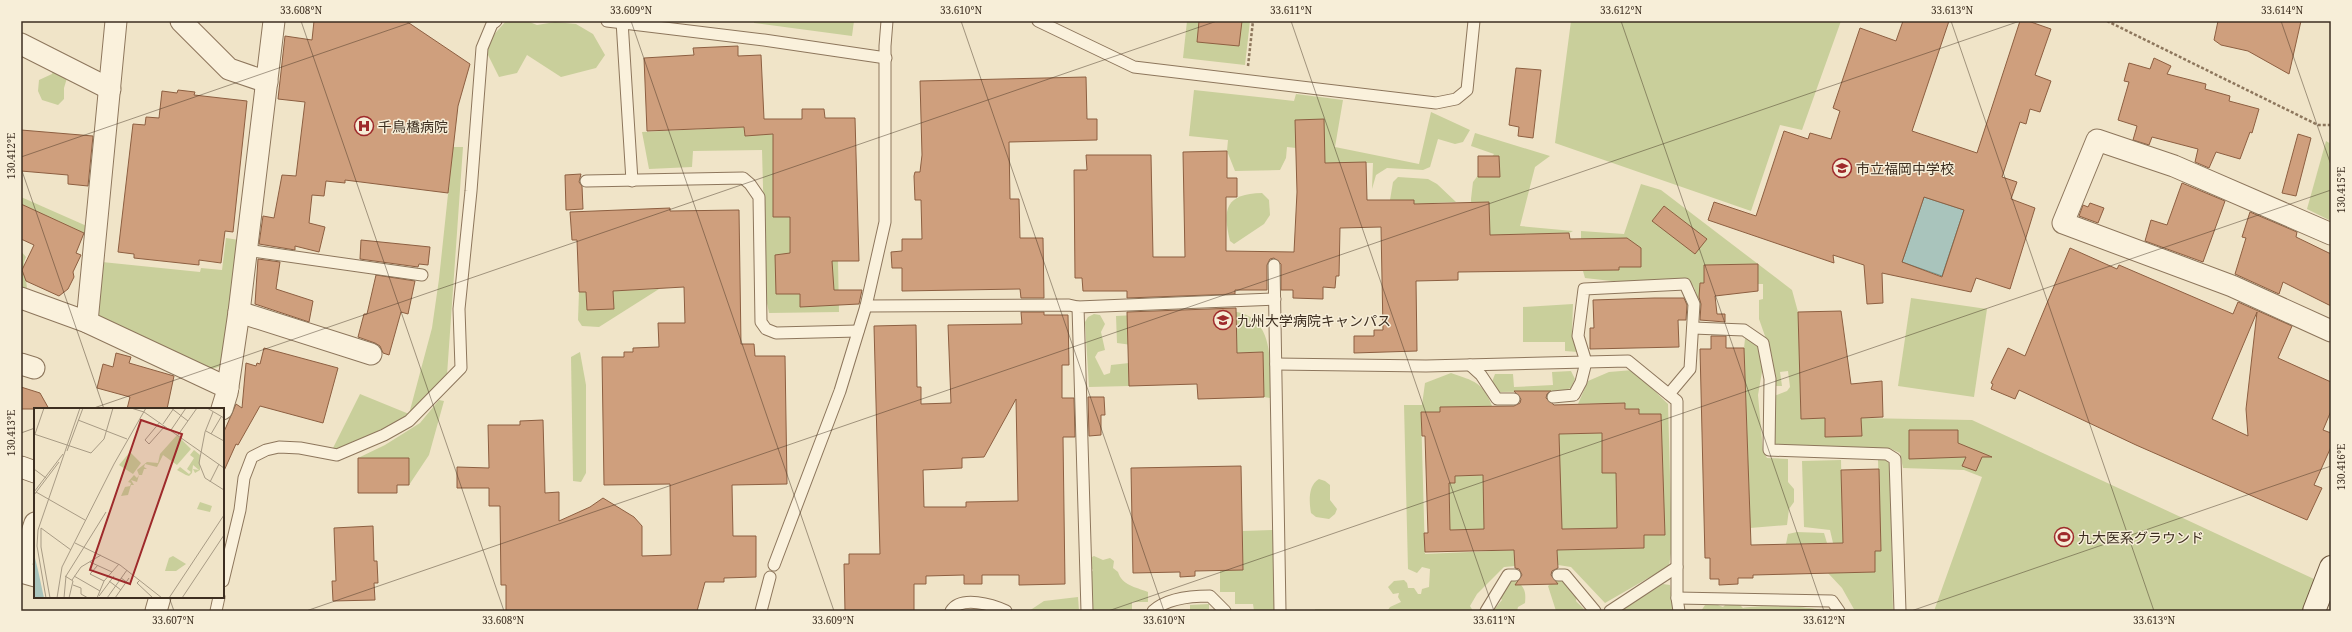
<svg xmlns="http://www.w3.org/2000/svg" width="2352" height="632" viewBox="0 0 2352 632" font-family="'Noto Serif','Noto Sans JP',serif">
	<rect width="100%" height="100%" fill="#f0e4c8"/>
	<g fill="#c9cf9b">
		<path d="M506 21H527L537 25 555 22 576 24 593 34 605 55 596 68 561 77 527 55 517 73 499 77 487 53 491 38Z"/>
		<path d="M754 21H854L852 36 754 23Z"/>
		<path d="M1187 21H1250L1245 65 1183 58Z"/>
		<path d="M1571 21H1841L1802 130 1780 125 1751 211 1555 143Z"/>
		<path d="M53 71 67 78 64 88V99L58 105 42 100 38 91 39 80 52 74Z"/>
		<path d="M1194 90 1294 101 1296 94 1343 100 1335 147 1419 164 1431 112 1470 130 1463 142 1455 144 1438 139 1430 167 1423 170 1387 168 1376 175 1372 189 1373 163H1341L1342 179 1296 178V148L1287 147 1286 158 1280 170 1235 171 1227 151 1228 140 1189 136Z"/>
		<path d="M744 127 745 136 802 129 799 241H790V254L838 261 839 312 769 313 766 298 762 150 693 151 692 167 649 169 642 132Z"/>
		<path d="M1475 133 1550 156 1535 167 1520 226 1573 231 1569 233 1472 236 1471 199 1473 182 1494 154 1471 146Z"/>
		<path d="M2326 141 2331 144V221L2307 209Z"/>
		<path d="M453 147H463L447 375 409 415 359 441 332 450 360 394 409 414 432 328 439 279Z"/>
		<path d="M1398 177 1428 179 1437 184 1456 202 1433 203 1434 212 1414 213V200H1390L1393 182Z"/>
		<path d="M1641 184 1661 190 1792 290 1798 312 1801 419 1825 418V437L1861 418 1972 420 2314 579 2302 611H1934L1982 477 1964 470 1903 468 1900 453 1889 448H1780L1775 444 1774 396 1787 391 1790 387 1788 371 1780 372 1782 386H1775L1772 356 1759 319V300L1763 299V284H1758L1757 264 1704 265V283L1700 284 1705 320 1694 287 1687 278 1620 282 1585 278 1581 264V231L1624 234Z"/>
		<path d="M1262 193 1269 200 1270 215 1264 224 1234 244 1230 241C1222 208 1226 194 1262 193Z"/>
		<path d="M21 197 89 227 88 235 21 204Z"/>
		<path d="M226 238 239 240 221 366 210 370 98 316 102 262 200 272 201 268 222 270Z"/>
		<path d="M21 251 26 257 24 262 27 289 21 287Z"/>
		<path d="M659 289 599 327 582 326 578 320 579 292Z"/>
		<path d="M1911 298 1987 309 1974 397 1898 386Z"/>
		<path d="M1573 304 1572 332 1578 352 1565 351V342H1523V307Z"/>
		<path d="M1194 312C1207 312 1223 309 1237 312 1276 319 1270 369 1270 398L1264 397 1263 352 1237 353 1236 317 1132 345 1117 343 1116 316Z"/>
		<path d="M1094 314 1100 315 1105 324 1101 332 1105 350 1098 352 1095 357 1104 375 1110 373 1111 365 1129 363V386L1089 387 1085 322 1088 317Z"/>
		<path d="M1749 338 1760 348 1764 360 1758 395 1763 451 1767 458 1788 459V482L1794 489V502L1789 509 1787 525 1750 528 1744 348 1745 339Z"/>
		<path d="M580 352 586 385V473L581 482 573 481 571 357Z"/>
		<path d="M1633 370 1668 404 1672 547 1669 566 1605 603 1571 567 1558 565 1557 550 1644 548V527L1625 403 1578 404 1588 381 1609 372Z"/>
		<path d="M1571 371 1575 379 1571 388 1562 391 1499 392 1492 382 1495 374H1513L1514 387 1553 385 1552 372Z"/>
		<path d="M1451 373C1474 381 1483 382 1492 406L1440 407V412H1421L1425 554 1514 550 1515 566 1504 567 1477 594 1470 606 1473 611H1315V609L1388 610 1390 607 1401 602 1398 597 1399 593 1393 594 1388 587 1394 581 1404 580 1407 583 1408 588H1414L1418 594H1421L1422 589 1429 587 1430 569 1422 567 1417 573 1408 569 1404 405H1422L1425 383Z"/>
		<path d="M439 400 444 401 429 455 409 485 408 458H358L385 445 420 423Z"/>
		<path d="M1602 433V473H1616L1617 528 1555 529 1561 512 1559 439 1555 434Z"/>
		<path d="M1468 435 1515 528 1450 530 1449 483H1455V476H1469Z"/>
		<path d="M1883 459 1888 461 1890 467 1893 611H1855L1842 588 1828 573 1875 572V551H1881L1878 460Z"/>
		<path d="M1841 460 1843 543H1833L1830 530 1804 527 1802 461Z"/>
		<path d="M1319 479 1325 481 1330 485V500L1337 509 1335 514 1329 519 1316 517 1311 513C1309 502 1308 485 1319 479Z"/>
		<path d="M1273 530 1274 611H1254L1253 604H1235V592H1220V570H1243V531Z"/>
		<path d="M1797 532 1824 533 1827 543 1786 544 1788 534Z"/>
		<path d="M1094 556 1103 560 1110 558 1114 561 1113 568 1118 572C1122 585 1135 587 1148 592V602H1132V611H1091L1092 580 1090 575 1093 570 1089 566 1090 558Z"/>
		<path d="M1556 579 1566 583 1577 594 1576 601 1586 611H1556L1548 586Z"/>
		<path d="M1508 581H1517C1525 588 1526 592 1525 603L1518 607 1517 611H1493L1502 600 1500 597Z"/>
		<path d="M1663 584 1670 585 1673 611H1620Z"/>
		<path d="M1078 597 1079 611H1029L1044 601Z"/>
		<path d="M1713 603 1723 607 1726 604H1739L1743 608C1753 605 1815 606 1823 611H1701L1705 605Z"/>
		<path d="M1209 604V611H1190V605Z"/>
	</g>
	<path fill="#a9c4bc" stroke="#6f938a" d="M1924 197 1964 210 1942 276 1902 262Z"/>
	<g fill="#cf9f7d" stroke="#8d5f41" fill-rule="evenodd">
		<path d="M314 21H406L470 64 458 106 448 193 345 180V183L326 181 324 196 312 195 309 223 325 227 319 252 295 246V250L259 244 263 216 274 218 282 175 296 176 305 102 278 99 285 36 312 40Z"/>
		<path d="M1199 21H1242L1239 46 1197 42Z"/>
		<path d="M1903 21H1949L1912 131 1977 153 2020 21H2028L2051 29 2035 75 2051 81 2040 112 2030 109 2026 124 2020 122 2002 177 2017 182 2011 199 2035 208 2010 289 1976 278 1971 292 1882 273 1883 303 1867 304 1864 265 1833 255 1834 263 1708 220 1714 202 1756 216 1784 131 1808 139 1810 133 1831 139 1840 111 1833 108 1860 28 1896 41ZM1924 197 1964 210 1942 277 1902 262Z"/>
		<path d="M2218 21H2301L2289 74 2248 51 2221 45 2214 40Z"/>
		<path d="M738 46V56L761 55 764 119H802V109H824L825 118H855L859 261H832L834 290H862L859 304 800 307V294H776L775 255 790 253V217H773V134L745 136 744 127 647 131 644 58 694 55 693 48Z"/>
		<path d="M2154 58 2171 66 2167 74 2206 84 2205 89 2230 96 2229 101 2259 109 2252 133 2250 132 2240 159 2216 152 2209 168 2195 162 2198 149 2152 137 2149 145 2133 140 2137 126 2118 120 2129 82 2124 81 2129 63 2150 69Z"/>
		<path d="M1516 68 1541 70 1533 138 1518 136 1519 127 1509 125Z"/>
		<path d="M1086 77 1087 119H1097V140L1009 142 1010 199H1019L1020 238H1043L1044 298H1021L1020 289 902 291V268H892L891 252 902 251V239H922L921 200H915L914 176 915 172H920L922 155 920 81Z"/>
		<path d="M178 90 195 92 194 95 247 101 233 232 225 231 221 263 199 260V265L134 258V254L118 252 133 124 145 125 146 117 159 118 162 91 177 93Z"/>
		<path d="M1324 119 1325 163 1366 162 1367 200H1414V204L1489 202 1490 235 1569 233 1570 239 1627 238 1641 248V267H1619V270L1458 272V280L1416 281 1417 351 1354 353V336H1374V330H1383L1381 227 1340 228 1339 276H1336L1335 288 1323 287V299L1293 298V290H1281V264L1274 258 1270 259 1267 265V290H1235V294L1127 298V291H1083L1082 278H1075L1074 170H1087L1086 155H1151L1153 257H1185L1183 152 1227 151V178H1237V197H1226V251L1294 252 1297 192 1295 120Z"/>
		<path d="M21 130 93 136 88 186 68 184V175L21 171Z"/>
		<path d="M2298 134 2311 138 2296 196 2282 193Z"/>
		<path d="M1478 156H1499L1500 177H1478Z"/>
		<path d="M581 174 579 182 582 186 583 209 566 210 565 175Z"/>
		<path d="M2182 183 2225 201 2203 262 2145 241 2151 220 2167 225Z"/>
		<path d="M2090 203 2104 208 2098 223 2079 216 2083 205 2088 207Z"/>
		<path d="M21 204 84 233 76 253 81 255 73 272 74 277 68 289 59 296 26 281 22 270 34 245 21 239Z"/>
		<path d="M1664 206 1707 239 1695 254 1652 221Z"/>
		<path d="M670 208V211L739 210 741 344H754L755 356H785L787 484 732 485 733 536H756V577L724 578V582H705L697 611H506V585H501L500 506H489V488H457V467L489 468 488 425H520V421L543 420 545 493 559 492V521L590 507 603 498 634 517 642 526V556L671 555 670 484 604 485 602 357H624V352H633V348L659 347 658 323H685L684 287 613 291 614 309 587 310 586 292H579L577 240H572L570 212Z"/>
		<path d="M2250 212 2297 232 2296 237 2331 254V306L2283 282 2279 294 2235 274 2246 238 2242 237Z"/>
		<path d="M361 240 430 247 428 265 419 264 418 267 360 259Z"/>
		<path d="M2070 248 2117 269 2119 265 2233 314 2238 302 2292 326 2278 358 2331 382V411L2323 430 2331 433V447L2314 485 2322 488 2307 520 2136 445 2019 390 2015 399 1991 389 1993 384 1991 383 2008 348 2025 356ZM2257 312 2246 409 2248 436 2212 419Z"/>
		<path d="M258 259 280 262 276 289 313 301 309 322 255 304Z"/>
		<path d="M1758 264V291L1715 296 1717 314H1725V322L1700 320 1701 304 1699 297 1700 283H1704V265Z"/>
		<path d="M376 275 415 281 408 314 401 312 389 355 383 353 380 346 375 343 358 337 364 314H367Z"/>
		<path d="M1654 298H1684L1687 305 1686 320H1678L1679 347 1590 349V328H1594L1593 300Z"/>
		<path d="M1236 308 1237 353 1263 352 1264 397 1198 399 1197 384 1129 386 1127 312Z"/>
		<path d="M1841 311 1851 384 1882 381 1883 417 1861 418 1862 436 1825 437V418L1801 419 1798 312Z"/>
		<path d="M1021 312H1044V315H1068L1069 365H1062V398H1074L1075 437H1063L1065 584 1019 585V575H982V584H964V575L926 576V584H914V611H845L844 564H849V554H880L874 326 916 325 917 387H921V404L951 403 948 325 1022 324ZM1016 399 1018 501 966 502V507H924L923 470 962 468V458L984 457Z"/>
		<path d="M1711 336H1726V348H1744L1751 545 1843 543 1841 470 1879 469 1881 551H1875V572L1753 575V578H1738V584L1719 585V579H1710V558H1705L1700 349H1711Z"/>
		<path d="M264 348 338 368 323 423 260 406 238 445 236 444 223 473V434L236 404 242 408 246 363 256 366 257 363 260 364Z"/>
		<path d="M116 353 131 357 129 363 174 376 167 409H127L130 397 97 388 103 364 113 367Z"/>
		<path d="M21 387 40 393 49 409H21Z"/>
		<path d="M1514 391H1551L1547 394 1546 398 1554 405 1625 403V409H1639V414H1661L1665 535H1644V548L1557 550 1558 568 1552 571 1551 575 1558 584 1515 585 1522 575 1519 569 1515 568 1514 550 1425 552 1424 533H1428L1425 436H1422L1421 412H1440V407L1514 406 1520 403 1521 399ZM1602 433V473H1616L1617 528 1562 529 1559 434ZM1483 475 1484 529 1450 530 1449 483H1455V476Z"/>
		<path d="M1088 397H1104L1105 415H1101V435L1089 436Z"/>
		<path d="M1909 430H1958V443L1992 457H1982L1976 471 1962 466 1966 457 1909 459Z"/>
		<path d="M358 458H409V485H397V493H358Z"/>
		<path d="M1241 466 1243 570 1195 571V576L1180 577V572L1133 573 1131 468Z"/>
		<path d="M373 526 374 561H377L378 583H374L375 600 333 601 332 581H336L334 528Z"/>
	</g>
	<g fill="none" stroke-linecap="round" stroke-linejoin="round">
		<defs>
			<g id="service">
				<path d="M607 21 764 40 886 58"/>
				<path d="M622 21 632 181"/>
				<path d="M1038 21 1134 67 1436 103 1456 99 1467 90 1474 21"/>
				<path d="M586 181 743 178 750 184 759 197 761 322 766 329 776 333 858 331"/>
				<path d="M246 250 422 275"/>
				<path d="M1274 265 1280 611"/>
				<path d="M866 306 885 222V46L887 21"/>
				<path d="M1693 328 1744 330 1763 343 1770 379 1769 450 1887 454 1895 459 1900 611"/>
				<path d="M1276 364 1426 366 1628 361 1677 401V598L1679 611"/>
				<path d="M1470 365 1481 375 1497 399H1514"/>
				<path d="M1553 397 1574 395 1581 382 1586 362 1578 336 1584 289 1685 284 1694 304 1690 369 1669 394"/>
				<path d="M774 565 840 391 866 306 1069 305 1078 307"/>
				<path d="M1558 575H1565L1595 611"/>
				<path d="M223 581 240 510 244 478 252 457 266 450 279 447 300 448 337 455 384 435 409 421 461 368 459 309 471 191 482 48 492 24 496 21"/>
				<path d="M1677 598 1832 601 1839 611"/>
				<path d="M216 611 219 597"/>
				<path d="M761 611 770 577"/>
				<path d="M951 611C961 595 993 605 1006 611"/>
				<path d="M1087 611 1078 307 1275 299"/>
				<path d="M1153 611C1167 598 1192 596 1210 596L1225 611"/>
				<path d="M1486 611 1508 575H1515"/>
				<path d="M1610 611 1677 567"/>
			</g>
			<g id="minor">
				<path d="M181 21 229 69 267 82"/>
				<path d="M21 44 110 89"/>
				<path d="M2331 234 2174 166 2097 140 2063 223 2232 286 2331 331"/>
				<path d="M21 298 87 322 228 388"/>
				<path d="M239 312 371 354"/>
				<path d="M87 322 116 21"/>
				<path d="M21 364 34 368"/>
				<path d="M222 409 227 393 239 312 274 21"/>
				<path d="M21 467 35 472"/>
				<path d="M21 566 35 523"/>
				<path d="M21 572 35 576"/>
				<path d="M156 611 160 597"/>
			</g>
			<path id="secondary" d="M2314 611 2331 567"/>
		</defs>
		<use href="#service" stroke="#8d765c" stroke-width="13"/>
		<use href="#minor" stroke="#8d765c" stroke-width="23"/>
		<use href="#secondary" stroke="#6f573f" stroke-width="24"/>
		<g stroke="#8d765c" stroke-width="2.5" stroke-dasharray="3 2" stroke-linecap="butt">
			<path d="M2107 21 2318 125H2331"/>
			<path d="M1248 66 1253 21"/>
		</g>
		<use href="#service" stroke="#faf1dc" stroke-width="11"/>
		<use href="#minor" stroke="#faf1dc" stroke-width="21"/>
		<use href="#secondary" stroke="#faf1dc" stroke-width="22"/>
	</g>
	<path fill="none" stroke="#3d2e20" stroke-width="1" stroke-opacity="0.45" d="M301 21 504 611M631 21 834 611M961 21 1164 611M1291 21 1494 611M1621 21 1824 611M1951 21 2154 611M2281 21 2331 165M21 157 415 21M21 168 104 409M91 409 1217 21M21 433 35 428M169 597 174 611M306 611 2020 21M1108 611 2331 190M1911 611 2331 466"/>
	<defs>
		<symbol id="hospital-ring" viewBox="-11 -11 22 22"><circle r="9.5" fill="#f7eed8" stroke="#9e2a2b" stroke-width="1.5"/><path d="M-5-5h3v3.5h4V-5h3V5h-3V1.5h-4V5h-3Z" fill="#9e2a2b"/></symbol>
		<symbol id="school-ring" viewBox="-11 -11 22 22"><circle r="9.5" fill="#f7eed8" stroke="#9e2a2b" stroke-width="1.5"/><path d="M0-5L7-2L0 1L-7-2ZM-4 1L0 2.5L4 1V4Q0 6-4 4Z" fill="#9e2a2b"/></symbol>
		<symbol id="university-ring" viewBox="-11 -11 22 22"><circle r="9.5" fill="#f7eed8" stroke="#9e2a2b" stroke-width="1.5"/><path d="M0-5L7-2L0 1L-7-2ZM-4 1L0 2.5L4 1V4Q0 6-4 4Z" fill="#9e2a2b"/></symbol>
		<symbol id="stadium-ring" viewBox="-11 -11 22 22"><circle r="9.5" fill="#f7eed8" stroke="#9e2a2b" stroke-width="1.5"/><path d="M0-5a6.5 5 0 1 0 0 10a6.5 5 0 1 0 0-10ZM-3.5-1.8h7v3.6h-7Z" fill="#9e2a2b"/></symbol>
	</defs>
	<g fill-rule="evenodd">
		<use href="#hospital-ring" x="353" y="115" width="22" height="22"/>
		<use href="#school-ring" x="1831" y="157" width="22" height="22"/>
		<use href="#university-ring" x="1212" y="309" width="22" height="22"/>
		<use href="#stadium-ring" x="2053" y="526" width="22" height="22"/>
	</g>
	<g text-anchor="middle" dominant-baseline="central" stroke-width="3" stroke-linejoin="round" paint-order="stroke">
		<g font-size="14" fill="#3d2e20" stroke="#f7eed8" text-anchor="start">
			<text x="378" y="126">千鳥橋病院</text>
			<text x="1856" y="168">市立福岡中学校</text>
			<text x="1237" y="320">九州大学病院キャンパス</text>
			<text x="2078" y="537">九大医系グラウンド</text>
		</g>
	</g>
	<g transform="translate(34 408)">
		<rect width="190" height="190" fill="#f0e4c8"/>
		<path d="M143 27 157 41 143 57 129 47 123 59 111 56 110 59 113 61H110L108 67H105L103 62 113 54 124 55 126 46ZM160 42 166 47V62L161 65 159 61 165 62 159 57 158 65 155 68 152 67 143 62 146 59 155 66 157 64 153 61 160 50 156 47ZM96 44 107 55 99 66 85 57ZM100 67 103 70 105 67 103 74 97 72 100 77H97L94 87 87 88 91 79 96 78 97 75 94 74ZM166 94 178 98 176 104 163 101ZM139 148 152 156 142 163H131L135 150Z" fill="#c9cf9b"/>
		<path d="M0 146 4 162 10 190H0Z" fill="#a9c4bc"/>
		<path fill="none" stroke="#a89b85" stroke-width="1" d="M97 0 110 4M137 0 154 13M173 0 190 10M110 4 190 60M179 4 171 24 165 55 171 70 190 82M44 12 93 31M126 14 111 32 115 36 131 18M129 16 140 0M137 22 152 0M172 23 190 33M0 26 57 45 70 31 79 0M177 26 187 9M144 27 163 0M0 29 10 0M33 43 49 0M0 61 12 70M176 74 185 56M0 84 29 46M2 84 51 112M0 87 25 54M41 135 86 157 128 190M56 154 78 164M64 157 56 166 70 173M31 168 39 173 35 190M40 168 66 183M87 170 97 177M38 172 47 159 67 147M106 172 103 175 119 190M75 173 87 182M39 177 47 180V186L54 190M65 188 80 168M12 190 3 138 4 122 46 0M16 190 7 139V120L37 142M23 190 28 159 80 56 112 0M30 190 32 168 72 104M63 190 70 173 85 156M73 190 93 162M81 190 95 170M135 190 190 107M148 190 190 127"/>
		<path fill="#9e2a2b" fill-opacity="0.15" stroke="#9e2a2b" stroke-width="2" d="M107 12 148 26 96 176 56 162Z"/>
		<rect width="190" height="190" fill="none" stroke="#3d2e20" stroke-width="2"/>
	</g>
	<rect width="2352" height="632" fill="none" stroke="#f7eed8" stroke-width="44"/>
	<rect x="22" y="22" width="2308" height="588" fill="none" stroke="#3d2e20" stroke-width="1.5"/>
	<g font-size="10" text-anchor="middle" fill="#3d2e20">
		<text x="301" y="14">33.608°N</text>
		<text x="631" y="14">33.609°N</text>
		<text x="961" y="14">33.610°N</text>
		<text x="1291" y="14">33.611°N</text>
		<text x="1621" y="14">33.612°N</text>
		<text x="1952" y="14">33.613°N</text>
		<text x="2282" y="14">33.614°N</text>
		<text transform="translate(11 156) rotate(-90)" y="4">130.412°E</text>
		<text transform="translate(2341 190) rotate(-90)" y="4">130.415°E</text>
		<text transform="translate(11 433) rotate(-90)" y="4">130.413°E</text>
		<text transform="translate(2341 467) rotate(-90)" y="4">130.416°E</text>
		<text x="173" y="624">33.607°N</text>
		<text x="503" y="624">33.608°N</text>
		<text x="833" y="624">33.609°N</text>
		<text x="1164" y="624">33.610°N</text>
		<text x="1494" y="624">33.611°N</text>
		<text x="1824" y="624">33.612°N</text>
		<text x="2154" y="624">33.613°N</text>
	</g>
</svg>
